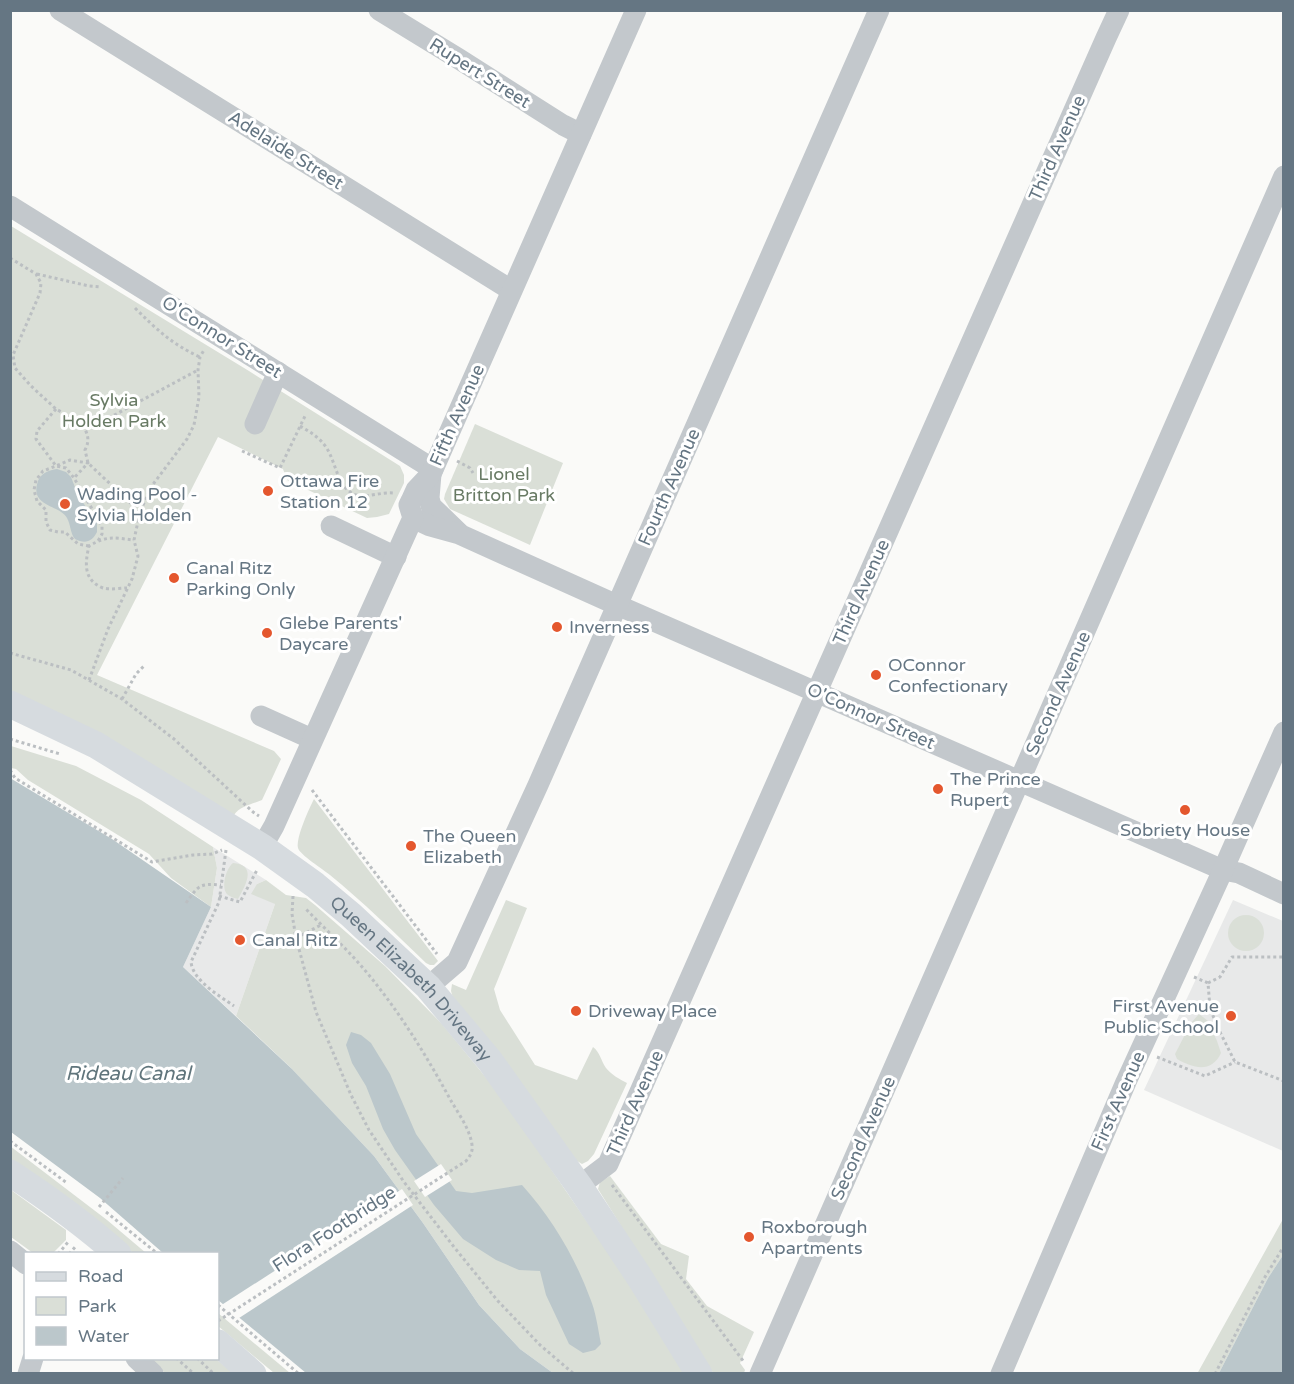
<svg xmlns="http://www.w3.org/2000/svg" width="1294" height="1384" viewBox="0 0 1294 1384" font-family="'Varela Round',sans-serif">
	<rect width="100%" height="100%" fill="#fafaf8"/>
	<g fill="#e8e9e9">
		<path d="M213 847 266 880 257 884 275 904 236 1016 183 967 211 907 217 868Z"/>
		<path d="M1233 900 1283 921V1151L1144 1090Z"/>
	</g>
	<g fill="#dadfd7">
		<path d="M11 226 249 371 400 466 404 475V483L389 514 377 517 367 518 287 480 283 469 218 437 97 675 274 751 281 759 262 800C253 804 240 806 234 815L11 695Z"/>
		<path d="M475 424 563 463 530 545 450 509 444 499 445 494Z"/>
		<path d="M11 746 76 766 141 800 213 847 217 868 211 907 171 878 149 854 28 780 16 769 11 768Z"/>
		<path d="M314 799 438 961 434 965H430L426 963C395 933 363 902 330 875 323 869 300 855 298 848 296 837 309 809 314 799Z"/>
		<path d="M233 863C258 865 245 886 238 899 234 898 231 897 228 895 220 889 226 868 233 863Z"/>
		<path d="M266 880 286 895 306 898 315 905 385 966 442 1024 488 1080 522 1127 623 1274 684 1373H553L520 1349 479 1305 423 1223 374 1156 289 1066 236 1016 275 904 251 894 257 884Z"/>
		<path d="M506 900 527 908 494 989 500 1010 535 1065 577 1080 593 1047C600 1052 601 1061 606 1068 612 1075 619 1079 627 1083L594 1154 588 1161 582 1164 577 1161 453 998 451 991 452 984 466 990Z"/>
		<circle cx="1246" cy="933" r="18"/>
		<path d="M1199 1014 1208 1021 1217 1041 1221 1053C1211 1074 1193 1068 1177 1059L1175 1054 1191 1023Z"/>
		<path d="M10 1146 107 1220 146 1253H133L84 1213 11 1164Z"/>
		<path d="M610 1176 661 1244 689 1256 686 1279 707 1306 754 1332 740 1363 745 1370 744 1373H713L598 1189 600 1182Z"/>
		<path d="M11 1190 66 1230V1240L53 1253H33L11 1237Z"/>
		<path d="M1283 1219V1255L1268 1278 1219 1373 1197 1374Z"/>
		<path d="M218 1313 290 1373H274L218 1326Z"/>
		<path d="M148 1359H216L233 1373H165Z"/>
	</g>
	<g fill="#bbc7cb">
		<path d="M57 469 66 472 71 477 78 495 92 516 97 522V532C92 542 85 544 75 539 70 533 71 525 67 518 59 504 29 507 38 481 41 473 49 470 57 469Z"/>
		<path d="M10 778 112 839 211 907 183 967 292 1069 374 1156 423 1223 479 1305 520 1349 553 1373H306L218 1300V1254L163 1253 100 1198 11 1132Z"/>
		<path d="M351 1032 361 1035 371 1043 390 1074 416 1134 456 1191 472 1193 522 1185C551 1217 575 1257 590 1298 596 1312 598 1329 601 1344L595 1350 583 1353 569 1344 546 1295 540 1271 519 1270 496 1260 463 1239 434 1205 395 1150 383 1129 366 1086 352 1063 346 1045Z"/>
		<path d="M1283 1255V1373H1219L1268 1278Z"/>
	</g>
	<g fill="#fafaf8">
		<path d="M441 1164 452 1180 425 1197 414 1181Z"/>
		<path d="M402 1189 413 1205 236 1320 220 1306Z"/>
	</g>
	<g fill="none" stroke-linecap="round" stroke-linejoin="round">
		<g stroke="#bbbfc2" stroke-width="3" stroke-dasharray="3 3" stroke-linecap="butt">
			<path d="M10 258 36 274 41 283 40 293 13 355 15 368 31 386 56 409 83 424"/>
			<path d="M37 274 89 286 101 287"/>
			<path d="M135 308C156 329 173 345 200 357"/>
			<path d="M56 409 37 431 36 439 56 466 70 460 88 463 74 478"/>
			<path d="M300 426C310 432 319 437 326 447 337 463 337 492 360 496 368 497 382 492 393 493"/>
			<path d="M242 451 280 468 306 414"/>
			<path d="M457 461 470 468 473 473"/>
			<path d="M140 512 88 463 85 450C90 440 88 435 83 425L107 419 198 370"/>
			<path d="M89 546 78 544 65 532H58L50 530 46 522V510L37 501 34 490 36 480 43 471 56 466 66 468 74 478 102 526V534L98 541"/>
			<path d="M127 588C120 588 110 590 103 588 83 580 85 563 89 546 108 535 114 538 134 540"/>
			<path d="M10 653 71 670 122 699 174 739 253 812 259 816"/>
			<path d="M89 680 108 629 132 579 138 556 134 540 140 512 151 487 187 439 194 425 199 397 198 370 200 357 204 350"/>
			<path d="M122 699 136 674 145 665"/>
			<path d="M10 739 60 754"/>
			<path d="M10 770 15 778 152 862 193 855 212 854 222 850"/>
			<path d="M312 790 437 954"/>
			<path d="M226 850 219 902 191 962C193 981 220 996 234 1006"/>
			<path d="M219 896 240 902 257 870"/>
			<path d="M293 896 292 914 296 938 316 1012 351 1095 369 1130 404 1182 454 1247 497 1300 540 1345 574 1374"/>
			<path d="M186 903C198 886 199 883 221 885"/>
			<path d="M296 938 321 925"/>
			<path d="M1194 977 1208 983 1210 1008 1217 1026 1235 1062 1284 1081"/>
			<path d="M1208 983 1220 977 1232 957H1284"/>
			<path d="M1157 1057 1205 1076 1235 1062"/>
			<path d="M10 1141 67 1183"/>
			<path d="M612 1185 744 1362"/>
			<path d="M99 1207 123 1178"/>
			<path d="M106 1212 158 1254"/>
			<path d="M58 1254 69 1241"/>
			<path d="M69 1254 76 1246"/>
			<path d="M218 1305 299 1374"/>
			<path d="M218 1321 466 1161C470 1156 473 1152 472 1145 470 1129 458 1113 450 1099 425 1053 397 1008 363 968 345 947 324 928 305 908"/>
			<path d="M176 1358 194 1374"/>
			<path d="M197 1358 214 1374"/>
			<path d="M1215 1374 1265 1277 1284 1246"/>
		</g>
		<g stroke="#c3c8cc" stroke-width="21">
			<path d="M60 10 511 290"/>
			<path d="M379 10 459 59 563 125 581 134"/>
			<path d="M10 206 433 469"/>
			<path d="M255 424 278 372"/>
			<path d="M431 474 429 498 431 506 459 533"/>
			<path d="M413 518 430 526 459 534 617 605 1223 870 1239 873 1284 894"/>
			<path d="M331 526 396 557"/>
			<path d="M261 716 312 739"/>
			<path d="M262 847 274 826 407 531 413 518 409 505 411 501 416 490 431 474 636 10"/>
			<path d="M428 987 457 962 538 785 879 10"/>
			<path d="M579 1186 608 1164 1106 38 1119 10"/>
			<path d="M10 1251 26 1264"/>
			<path d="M136 1358 153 1374"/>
			<path d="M28 1374 33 1358"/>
			<path d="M760 1374 1284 176"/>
			<path d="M1001 1374 1126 1082 1223 870 1284 732"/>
		</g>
		<g stroke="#d6dbdf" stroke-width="27">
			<path id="s1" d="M10 704 96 745 262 847 315 885 351 915 428 987 490 1061 579 1186 640 1278 699 1374"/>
			<path d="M10 1173C48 1198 84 1224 118 1254"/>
			<path d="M218 1343 253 1374"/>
		</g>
	</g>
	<g fill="#e4572e" stroke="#fff" stroke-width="2">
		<circle cx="268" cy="491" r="6"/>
		<circle cx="65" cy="504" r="6"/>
		<circle cx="174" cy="578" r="6"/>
		<circle cx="557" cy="627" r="6"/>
		<circle cx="267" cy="633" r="6"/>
		<circle cx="876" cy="675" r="6"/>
		<circle cx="938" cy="789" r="6"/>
		<circle cx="1185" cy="810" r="6"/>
		<circle cx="411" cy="846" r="6"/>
		<circle cx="240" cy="940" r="6"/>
		<circle cx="576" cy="1011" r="6"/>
		<circle cx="1231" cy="1016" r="6"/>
		<circle cx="749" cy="1237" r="6"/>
	</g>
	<g text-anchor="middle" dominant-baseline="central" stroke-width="6" stroke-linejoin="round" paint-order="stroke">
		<g font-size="18" fill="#657683" stroke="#fff">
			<text transform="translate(480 73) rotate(32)">Rupert Street</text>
			<text transform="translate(1057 148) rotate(-66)">Third Avenue</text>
			<text transform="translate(286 150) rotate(32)">Adelaide Street</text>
			<text transform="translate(222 337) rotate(32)">O'Connor Street</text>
			<text transform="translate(457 415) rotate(-66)">Fifth Avenue</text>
			<text transform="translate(669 487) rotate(-66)">Fourth Avenue</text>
			<text transform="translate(861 592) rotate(-66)">Third Avenue</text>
			<text transform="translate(1058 693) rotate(-66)">Second Avenue</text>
			<text transform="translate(871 716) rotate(24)">O'Connor Street</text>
			<text stroke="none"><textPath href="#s1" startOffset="490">Queen Elizabeth Driveway</textPath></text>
			<text transform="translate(1118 1101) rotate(-66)">First Avenue</text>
			<text transform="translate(635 1103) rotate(-66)">Third Avenue</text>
			<text transform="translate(863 1138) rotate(-66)">Second Avenue</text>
			<text transform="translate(334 1229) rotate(-33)">Flora Footbridge</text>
		</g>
		<g font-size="18" fill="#687a64" stroke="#fff">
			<text x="114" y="400">Sylvia<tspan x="114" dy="21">Holden Park</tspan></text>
			<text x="504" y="474">Lionel<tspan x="504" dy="21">Britton Park</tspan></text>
		</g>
		<g font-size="18" fill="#657683" stroke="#fff" text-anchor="start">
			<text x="280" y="481">Ottawa Fire<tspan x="280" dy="21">Station 12</tspan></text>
			<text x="77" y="494">Wading Pool -<tspan x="77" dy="21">Sylvia Holden</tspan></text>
			<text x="186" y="568">Canal Ritz<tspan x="186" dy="21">Parking Only</tspan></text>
			<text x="279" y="623">Glebe Parents'<tspan x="279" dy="21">Daycare</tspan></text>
			<text x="569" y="627">Inverness</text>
			<text x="888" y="665">OConnor<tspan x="888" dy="21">Confectionary</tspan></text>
			<text x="950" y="779">The Prince<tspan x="950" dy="21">Rupert</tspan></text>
			<text x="1185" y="830" text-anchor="middle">Sobriety House</text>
			<text x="423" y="836">The Queen<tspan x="423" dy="21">Elizabeth</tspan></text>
			<text x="252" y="940">Canal Ritz</text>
			<text x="1219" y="1006" text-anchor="end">First Avenue<tspan x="1219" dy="21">Public School</tspan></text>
			<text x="588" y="1011">Driveway Place</text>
			<text x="761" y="1227">Roxborough<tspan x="761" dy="21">Apartments</tspan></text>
		</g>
		<g font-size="20" font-style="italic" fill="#60757c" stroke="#fff">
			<text x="128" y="1074">Rideau Canal</text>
		</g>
	</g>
	<rect width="1294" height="1384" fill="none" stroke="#657683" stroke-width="24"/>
	<rect x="24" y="1252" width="195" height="108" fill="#ffffff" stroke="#c1c8cd" stroke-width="1.5"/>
	<rect x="36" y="1272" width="30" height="9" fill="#d6dbdf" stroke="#c1c8cd" stroke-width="1.5"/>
	<text x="78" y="1282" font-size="18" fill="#657683">Road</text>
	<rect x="36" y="1297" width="30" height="18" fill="#dadfd7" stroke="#c1c8cd" stroke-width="1.5"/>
	<text x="78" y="1312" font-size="18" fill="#657683">Park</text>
	<rect x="36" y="1327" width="30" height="18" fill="#bbc7cb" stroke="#c1c8cd" stroke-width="1.5"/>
	<text x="78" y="1342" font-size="18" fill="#657683">Water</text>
</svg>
